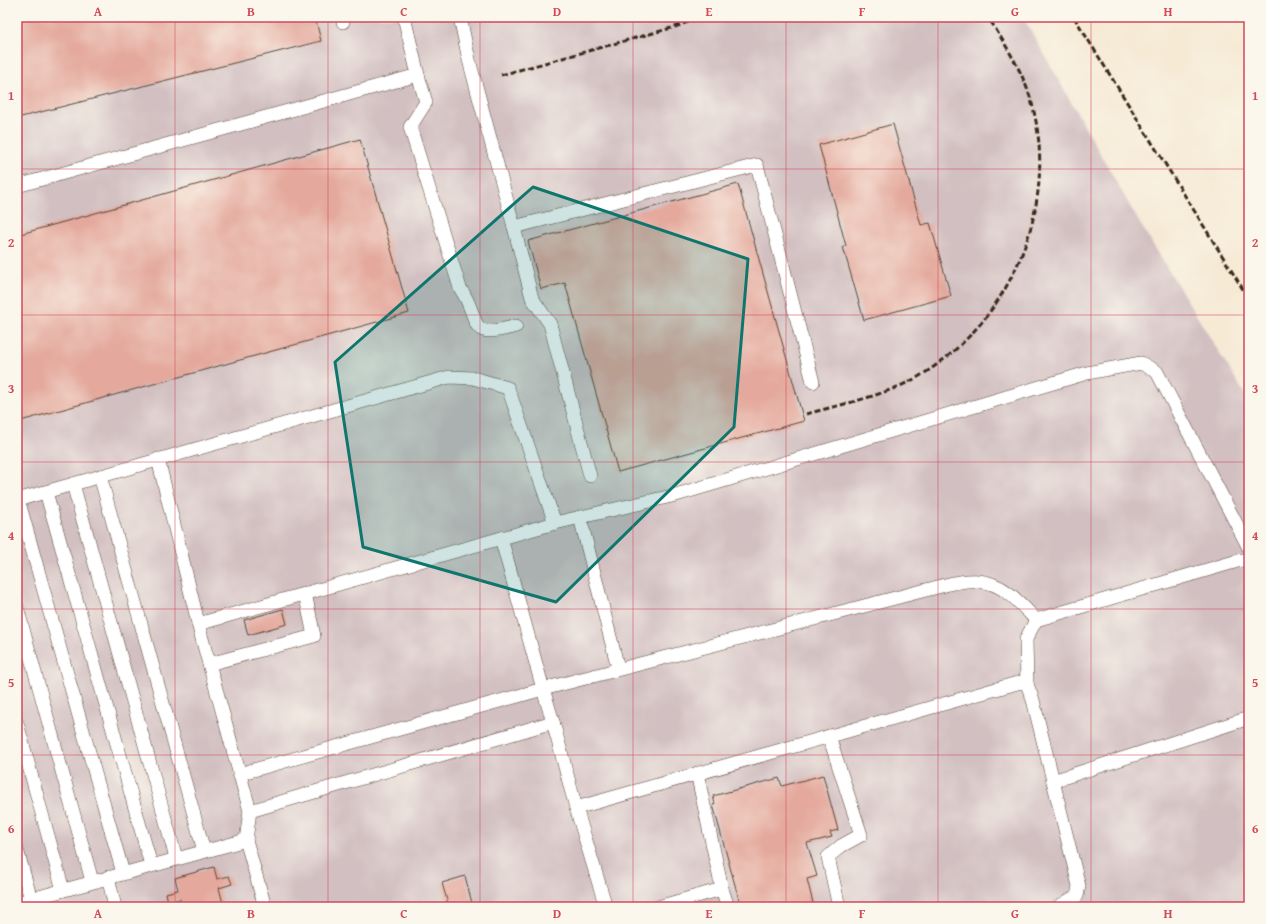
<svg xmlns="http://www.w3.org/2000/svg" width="1266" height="924" viewBox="0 0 1266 924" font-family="'Gentium Book Plus',serif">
	<rect width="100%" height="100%" fill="#fbf7ec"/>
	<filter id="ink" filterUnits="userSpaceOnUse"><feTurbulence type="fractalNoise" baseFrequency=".025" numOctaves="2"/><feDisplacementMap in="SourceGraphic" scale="8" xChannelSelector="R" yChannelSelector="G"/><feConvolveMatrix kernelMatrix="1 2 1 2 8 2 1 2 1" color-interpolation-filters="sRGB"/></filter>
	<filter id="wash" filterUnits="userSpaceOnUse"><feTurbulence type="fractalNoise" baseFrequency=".012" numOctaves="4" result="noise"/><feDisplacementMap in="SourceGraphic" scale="16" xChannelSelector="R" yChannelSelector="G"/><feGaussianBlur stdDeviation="0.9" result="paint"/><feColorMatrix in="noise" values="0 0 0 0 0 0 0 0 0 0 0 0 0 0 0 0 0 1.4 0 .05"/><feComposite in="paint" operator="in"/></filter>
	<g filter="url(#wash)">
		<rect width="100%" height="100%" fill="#f6ead5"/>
		<path fill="#d2bfc1" d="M17 17H1023L1139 222 1249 401V907H17Z"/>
		<g id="blocks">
			<g fill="#e4a89c">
				<path d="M17 17H315L321 41 17 118Z"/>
				<path d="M893 124 921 225 930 223 951 296 864 320 843 247 846 246 819 145Z"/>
				<path d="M360 139 409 313 17 422V235Z"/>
				<path d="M738 184 804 421 618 472 565 283 541 289 528 241Z"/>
				<path d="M283 609 287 624 248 635 244 620Z"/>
				<path d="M823 775 838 830 830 832 832 837 807 843 817 876 807 879 814 907H741L713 805 715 804 713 796 779 778 782 786Z"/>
				<path d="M214 867 217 879 229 876 232 884 219 888 224 907H182L180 899 168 902 166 893 178 890 175 878Z"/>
				<path d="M465 876 473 907H449L442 883Z"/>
			</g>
		</g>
	</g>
	<g filter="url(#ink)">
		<use href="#blocks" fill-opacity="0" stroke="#574739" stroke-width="1"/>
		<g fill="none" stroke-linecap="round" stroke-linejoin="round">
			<defs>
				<g id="minor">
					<path d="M342 17 343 22"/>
					<path d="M460 17 469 60 514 227 757 165 813 382"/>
					<path d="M418 75 426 102 410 127 460 288C483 321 464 341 516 326"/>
					<path d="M17 186 418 75 404 17"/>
					<path d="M514 227 532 298 550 324 590 476"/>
					<path d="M158 459 201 635 250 811"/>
					<path d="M100 476 204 851"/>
					<path d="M73 484 176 858"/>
					<path d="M46 492 151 865"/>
					<path d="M18 499 123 873"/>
					<path d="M17 500 449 377 473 378 508 388 555 523 676 495 1087 373 1141 363 1157 372 1249 548"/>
					<path d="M580 517 618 668"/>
					<path d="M17 607 92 881"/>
					<path d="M198 624 555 523"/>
					<path d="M209 664 314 636 305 593"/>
					<path d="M1027 684 1026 639 1036 620 1241 560 1249 561"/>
					<path d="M553 722 543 689 953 583C961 582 970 580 978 581 1004 583 1019 602 1036 620"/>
					<path d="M17 723 63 890"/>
					<path d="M829 736 861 835 841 846 828 857 839 907"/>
					<path d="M697 773 722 889"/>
					<path d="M239 774 543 689 501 538"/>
					<path d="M1053 781 1249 718"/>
					<path d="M576 808 606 907"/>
					<path d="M246 840 250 811 553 722 576 808 1021 682 1027 684 1033 700 1079 886 1077 896 1058 907"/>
					<path d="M17 850 31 899"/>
					<path d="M108 877 115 907"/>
					<path d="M17 903 246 840 265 907"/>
					<path d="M658 907 722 889 728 907"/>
				</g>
			</defs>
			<use href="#minor" stroke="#574739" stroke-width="14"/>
			<use href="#minor" stroke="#fff" stroke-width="13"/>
			<g stroke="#3b2a1e" stroke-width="3" stroke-dasharray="6 3" stroke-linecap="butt">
				<path d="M1074 17 1249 299"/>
				<path d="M501 75 675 27 701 17"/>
				<path d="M806 414C843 404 884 396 918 377 1011 322 1061 205 1031 100 1022 70 1005 44 988 17"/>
			</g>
		</g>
	</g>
	<path fill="#0f766e" fill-opacity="0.2" stroke="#0f766e" stroke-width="3" stroke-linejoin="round" d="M533 187 748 259 734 427 556 602 363 547 335 362Z"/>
	<path fill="none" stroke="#d1495b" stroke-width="1" stroke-opacity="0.55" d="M175 17V907M328 17V907M480 17V907M633 17V907M786 17V907M938 17V907M1091 17V907M17 169H1249M17 315H1249M17 462H1249M17 609H1249M17 755H1249"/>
	<rect width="1266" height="924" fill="none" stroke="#fbf7ec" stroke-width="44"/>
	<rect x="22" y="22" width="1222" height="880" fill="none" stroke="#d1495b" stroke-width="1.5"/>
	<g font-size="13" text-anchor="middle" font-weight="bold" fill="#d1495b">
		<text x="98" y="16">A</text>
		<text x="251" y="16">B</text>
		<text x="404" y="16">C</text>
		<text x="557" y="16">D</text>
		<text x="709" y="16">E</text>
		<text x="862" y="16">F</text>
		<text x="1015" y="16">G</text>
		<text x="1168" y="16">H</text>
		<text x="11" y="100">1</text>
		<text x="1255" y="100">1</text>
		<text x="11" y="247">2</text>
		<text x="1255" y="247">2</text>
		<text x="11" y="393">3</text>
		<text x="1255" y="393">3</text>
		<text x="11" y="540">4</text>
		<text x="1255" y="540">4</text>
		<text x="11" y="687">5</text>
		<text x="1255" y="687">5</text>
		<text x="11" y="833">6</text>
		<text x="1255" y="833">6</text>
		<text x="98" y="918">A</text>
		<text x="251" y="918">B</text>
		<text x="404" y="918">C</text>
		<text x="557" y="918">D</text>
		<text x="709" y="918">E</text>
		<text x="862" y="918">F</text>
		<text x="1015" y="918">G</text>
		<text x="1168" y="918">H</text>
	</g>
</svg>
